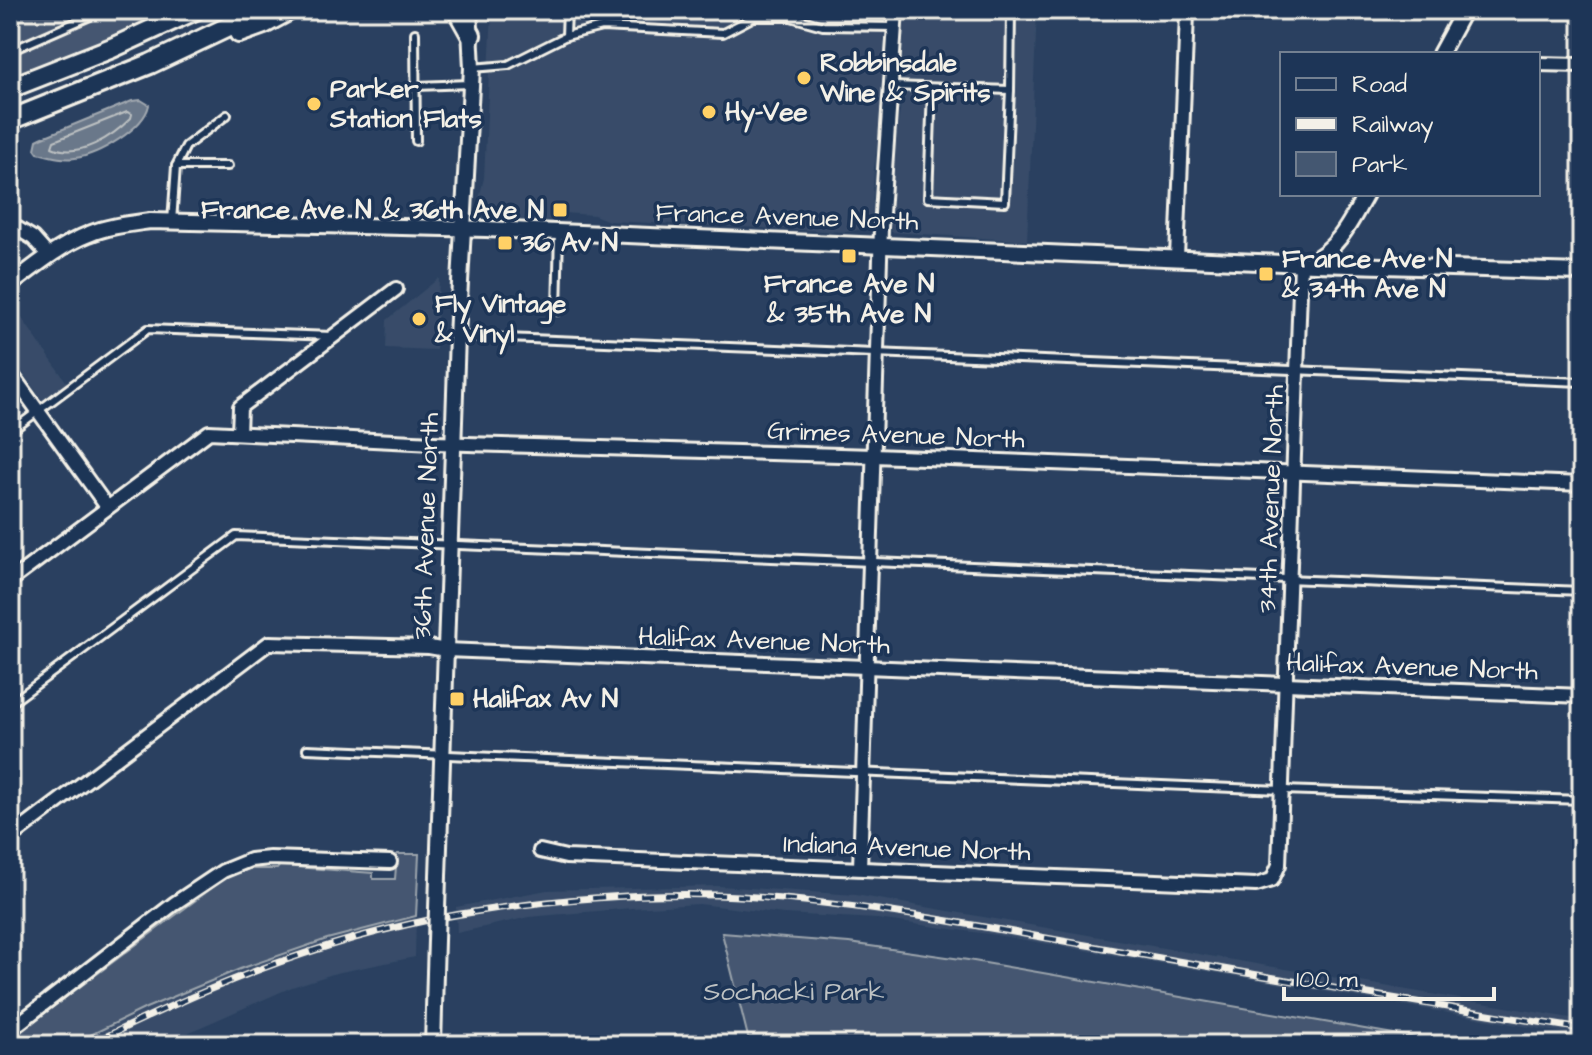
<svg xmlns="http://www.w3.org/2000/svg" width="1592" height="1055" viewBox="0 0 1592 1055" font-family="'Architects Daughter',sans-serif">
	<rect width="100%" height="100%" fill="#2a4060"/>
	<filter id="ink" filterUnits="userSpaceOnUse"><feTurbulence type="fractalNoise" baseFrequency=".0125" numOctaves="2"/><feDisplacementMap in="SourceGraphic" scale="16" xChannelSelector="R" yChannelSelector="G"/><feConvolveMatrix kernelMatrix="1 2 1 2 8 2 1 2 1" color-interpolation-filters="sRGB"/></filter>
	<g filter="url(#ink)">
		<g fill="#374c69">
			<path d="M492 10H885L882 109 874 169 872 218 868 228 846 232 609 221 594 215 562 213 546 221 484 217 477 207 484 178Z"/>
			<path d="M904 10H1037L1027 241 891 232 894 150 900 111Z"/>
			<path d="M439 278 436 350 386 348 387 320Z"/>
			<path d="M10 301 70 387 46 405 10 355Z"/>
			<path d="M719 886 856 895 1582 1020V1036L996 935 877 919 784 914 699 904 632 908 529 917 457 933 456 907 547 890Z"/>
			<path d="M416 916 415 957 336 973 292 987 160 1045H70L146 1008 240 969 327 939Z"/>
		</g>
		<g fill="#445771" stroke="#9ca4ac" stroke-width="2">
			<path d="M10 10H172L74 54 10 77Z"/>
			<path d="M397 854H419L416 916 327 939 240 969 146 1008 70 1045H10V1039L232 873H239L249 869H277L281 864 291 862 295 867 373 873V879H395Z"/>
			<path d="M722 933 849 943 968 960 1457 1045H750Z"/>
		</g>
		<path fill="#6a788a" stroke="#a1a8b0" stroke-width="2" d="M141 100 149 105C144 129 98 155 75 158 62 160 50 156 38 153L35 149 37 140 41 138 132 101Z"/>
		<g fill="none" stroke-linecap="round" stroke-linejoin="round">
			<path stroke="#bdc1c2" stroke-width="2" d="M127 112 132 114 131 118C112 137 79 159 52 147L54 141Z"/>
			<defs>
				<g id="service">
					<path d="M415 33 416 141"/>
					<path d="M566 36 567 10"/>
					<path d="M10 51 104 10"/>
					<path d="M472 68 508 65 566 36 602 27 723 33 754 17H791L823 26 895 27"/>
					<path d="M417 86 469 84"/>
					<path d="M892 86 1010 90 1011 10"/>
					<path d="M932 88 928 198 1005 202 1010 90"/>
					<path d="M176 166 186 146 227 115"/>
					<path d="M172 222 176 166H228"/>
					<path d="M557 311 559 232"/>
					<path d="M459 336 1582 382"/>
					<path d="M10 432 148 329 332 336"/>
					<path d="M10 704 236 536 1582 591"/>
					<path d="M307 749 1282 790 1582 800"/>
				</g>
				<g id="minor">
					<path d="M1538 64 1582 65"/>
					<path d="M10 224 33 238 49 256"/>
					<path d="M1177 257 1187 14"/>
					<path d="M10 372 107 507"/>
					<path d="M239 433 240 407 396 289"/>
					<path d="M10 581 209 432 434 443 874 456 1582 484"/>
					<path d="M10 838 269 643 429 647 446 650 1582 696"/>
					<path d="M540 851 566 857 1256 885 1272 880 1279 865 1301 263"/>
					<path d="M860 868 881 228 896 10"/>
					<path d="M10 1030 175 903 223 871 250 860 270 858 390 862"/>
				</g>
				<g id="tertiary">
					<path d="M1440 54 1464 10"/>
					<path d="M1310 262C1339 248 1351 221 1366 194"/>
					<path d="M10 285C34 267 60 245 89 234 108 226 129 224 150 221L486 229 1282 263 1582 272"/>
					<path d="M438 876 457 336 472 68 469 10"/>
					<path d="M433 1045 435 973"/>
				</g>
				<g id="primary">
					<path d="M457 10 471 35"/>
					<path d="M239 33 264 24 290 10"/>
					<path d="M10 88 112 48 195 10"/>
					<path d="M10 120 150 64 264 10"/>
				</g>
			</defs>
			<use href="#service" stroke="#f4f1e8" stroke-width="12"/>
			<use href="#minor" stroke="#f4f1e8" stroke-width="18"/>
			<use href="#tertiary" stroke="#f4f1e8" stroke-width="20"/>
			<use href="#primary" stroke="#f4f1e8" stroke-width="24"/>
			<use href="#service" stroke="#1d3557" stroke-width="6"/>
			<use href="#minor" stroke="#1d3557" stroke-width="12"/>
			<use href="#tertiary" stroke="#1d3557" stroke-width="14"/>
			<use href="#primary" stroke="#1d3557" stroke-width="18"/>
			<defs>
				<path id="rail" d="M89 1045C213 983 342 931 480 911 558 899 638 893 717 895 853 900 987 928 1120 951 1274 978 1428 1005 1582 1029"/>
			</defs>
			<use href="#rail" stroke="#f4f1e8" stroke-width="7"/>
			<use href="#rail" stroke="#1d3557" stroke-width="4" stroke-dasharray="12" stroke-linecap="butt"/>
			<defs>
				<path id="tertiary-bridge" d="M435 973 438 876"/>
			</defs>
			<use href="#tertiary-bridge" stroke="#f4f1e8" stroke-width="20" stroke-linecap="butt"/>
			<use href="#tertiary-bridge" stroke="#1d3557" stroke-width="14"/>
		</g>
	</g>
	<g fill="#ffd166" stroke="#1d3557" stroke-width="3">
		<circle cx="804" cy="78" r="8"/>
		<circle cx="314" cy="104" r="8"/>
		<circle cx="709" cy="112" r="8"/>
		<rect x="552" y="202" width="16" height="16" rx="4"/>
		<rect x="497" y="235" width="16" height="16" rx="4"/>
		<rect x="841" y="248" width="16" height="16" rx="4"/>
		<rect x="1258" y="266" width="16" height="16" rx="4"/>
		<circle cx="419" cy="319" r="8"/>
		<rect x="449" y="691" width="16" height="16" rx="4"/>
	</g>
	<g text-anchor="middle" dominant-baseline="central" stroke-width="7" stroke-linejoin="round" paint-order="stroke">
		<g font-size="26" font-weight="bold" fill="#f4f1e8" stroke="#1d3557" text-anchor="start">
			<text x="820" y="63">Robbinsdale<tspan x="820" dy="30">Wine &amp; Spirits</tspan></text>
			<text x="330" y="89">Parker<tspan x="330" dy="30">Station Flats</tspan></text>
			<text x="725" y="112">Hy-Vee</text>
			<text x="544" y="210" text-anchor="end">France Ave N &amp; 36th Ave N</text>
			<text x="521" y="243">36 Av N</text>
			<text x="1282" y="259">France Ave N<tspan x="1282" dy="30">&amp; 34th Ave N</tspan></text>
			<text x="849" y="284" text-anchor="middle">France Ave N<tspan x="849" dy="30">&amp; 35th Ave N</tspan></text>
			<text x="435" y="304">Fly Vintage<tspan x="435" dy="30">&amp; Vinyl</tspan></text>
			<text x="473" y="699">Halifax Av N</text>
		</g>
		<g font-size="26" fill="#f4f1e8" stroke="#1d3557">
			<text transform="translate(787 217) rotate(2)">France Avenue North</text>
			<text transform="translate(896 435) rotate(2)">Grimes Avenue North</text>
			<text transform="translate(1271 499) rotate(-88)">34th Avenue North</text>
			<text transform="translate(426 526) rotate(-88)">36th Avenue North</text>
			<text transform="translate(764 641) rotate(2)">Halifax Avenue North</text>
			<text transform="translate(1412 667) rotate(2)">Halifax Avenue North</text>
			<text transform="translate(907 848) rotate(2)">Indiana Avenue North</text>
		</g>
		<g font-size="26" fill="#bfc3c4" stroke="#1d3557">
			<text x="794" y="992">Sochacki Park</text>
		</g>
	</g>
	<rect width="1592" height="1055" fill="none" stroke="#1d3557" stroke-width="40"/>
	<rect x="20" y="20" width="1552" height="1015" fill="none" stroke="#f4f1e8" stroke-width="3" filter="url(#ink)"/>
	<rect x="1280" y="52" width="260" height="144" fill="#1d3557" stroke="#738091" stroke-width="2"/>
	<rect x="1296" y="78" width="40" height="12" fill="#1d3557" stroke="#738091" stroke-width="2"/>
	<text x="1352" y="92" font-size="24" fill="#f4f1e8">Road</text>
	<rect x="1296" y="118" width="40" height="12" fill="#f4f1e8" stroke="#738091" stroke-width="2"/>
	<text x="1352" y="132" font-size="24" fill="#f4f1e8">Railway</text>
	<rect x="1296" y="152" width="40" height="24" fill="#445771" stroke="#738091" stroke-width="2"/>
	<text x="1352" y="172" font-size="24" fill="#f4f1e8">Park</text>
	<path d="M1284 987v12h210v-12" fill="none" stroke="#f4f1e8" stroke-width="4"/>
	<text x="1296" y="987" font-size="24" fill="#f4f1e8" stroke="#1d3557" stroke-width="6" paint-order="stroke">100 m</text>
</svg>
